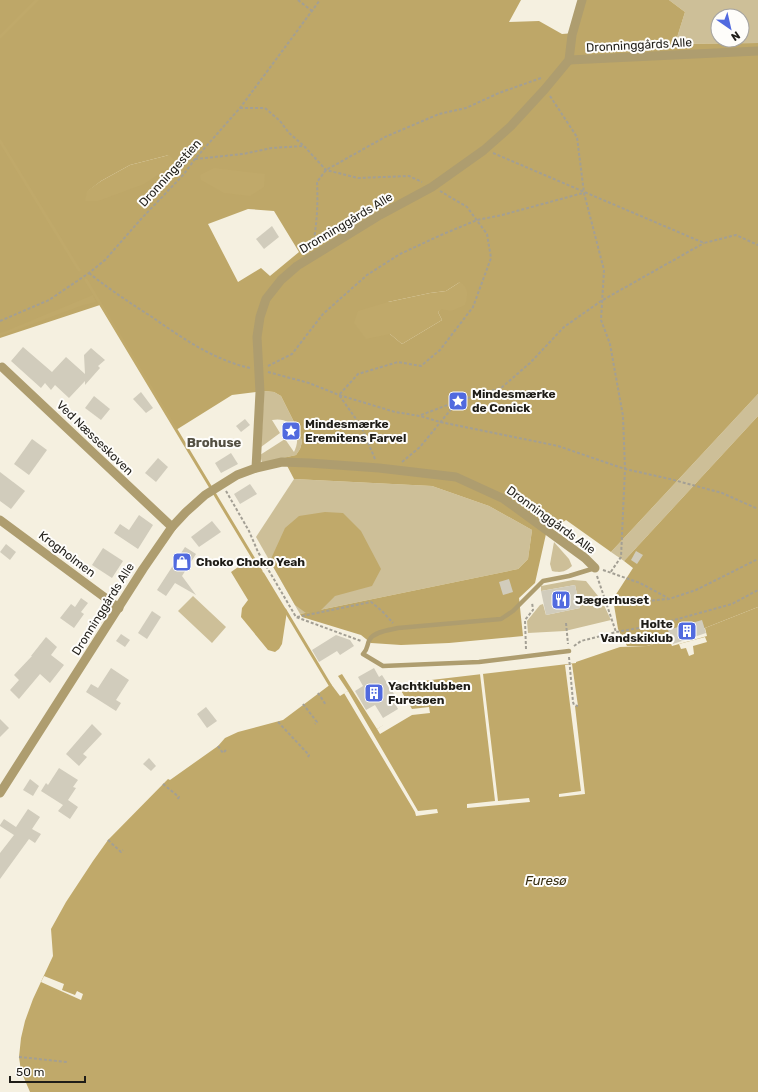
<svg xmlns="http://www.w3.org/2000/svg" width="758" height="1092" viewBox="0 0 758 1092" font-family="Rubik,sans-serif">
	<rect width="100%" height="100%" fill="#f5f0e0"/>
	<g fill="#cdbf98" fill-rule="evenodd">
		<path d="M669 0H758V43L675 44 685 12ZM718 16H742V40H718Z"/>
		<path d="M264 391 274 392 281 396 300 434 302 442 300 449 296 455 262 463 260 455 285 439 294 452C303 435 293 416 272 420L280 433 261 447Z"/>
		<path d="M758 394V416L624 561 611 552Z"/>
		<path d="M294 479 432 486 489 506 532 530 528 559 518 569 300 614 256 537Z"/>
		<path d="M554 542 569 559 572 566C565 572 561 573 552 571L550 564Z"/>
		<path d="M573 580 586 581 602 601 611 620 565 631 528 633 527 621 540 605 543 604 546 615 580 608 575 585 541 591V586Z"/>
		<path d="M193 596 226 627 212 643 178 611Z"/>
	</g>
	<g fill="#bea768" fill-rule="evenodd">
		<path d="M0 0H521L509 22 539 21 562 34 575 33 585 0H669L685 12 675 44 758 43V394L611 552 566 520 546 534 535 583 519 598 523 636 449 643 401 645 371 643 361 635 302 617 300 614 518 569 528 559 532 530 489 506 432 486 294 479 283 458 296 455 300 449 302 442 300 434 281 396 274 392 264 391 232 395 176 430 100 305 0 338ZM169 155 88 191 101 181 130 165ZM248 209 274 211 299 252 270 276 261 268 238 282 208 224ZM460 282 438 312 442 320 402 344 390 334 388 302 430 293 446 291Z"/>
		<path d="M758 416V607L705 628 669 639 647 646H627L618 629 613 599 633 568 624 561Z"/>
	</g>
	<g fill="#c0a96a">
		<path d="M169 155 174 160 170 167 144 184 98 201H85L87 191 101 181 130 165Z"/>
		<path d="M214 168 265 174 264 187 250 196 224 193 201 180 200 175Z"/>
		<path d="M460 282C469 287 468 297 465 305L451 311 441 309 438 312 442 320 402 344 390 334 366 339 354 323 358 311 388 302 430 293 446 291Z"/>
		<path d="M93 295 96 302 83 305 0 336V333L4 332Z"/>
		<path d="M325 512 343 513 361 531 381 569 372 586 335 596 320 611 306 613 295 605 270 561 285 528 299 516Z"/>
		<path d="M241 565 259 568 264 573 287 611 282 644 279 649 275 652 268 650 241 617 242 608 248 600 231 572Z"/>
		<path d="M758 607V1092H30L21 1071 19 1057 21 1038 25 1021 33 999 53 956 51 929 66 902 93 861 108 840 168 779 170 780 218 746 225 738 238 732 283 720 331 684 340 696 348 691 338 676 342 674 377 729 411 709 397 684 576 663V662L620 647 647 646 669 639 672 646 707 636 705 628Z"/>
	</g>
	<g fill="#f5f0e0">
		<path d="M705 637 707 642 693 646 694 654 689 656 686 648 681 649 679 644Z"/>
		<path d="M572 664 578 706H575L585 794 559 797V794L581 791 565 665Z"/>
		<path d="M480 674H483L498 801 529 798 530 802 467 808V804L495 801Z"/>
		<path d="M395 684H397L412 709 429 707 430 713 412 715 380 734 377 729 383 725 382 724 409 708Z"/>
		<path d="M348 691 418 811 437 809 438 813 416 816 415 812 344 693Z"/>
		<path d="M44 976 64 984 62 990 75 995 77 991 83 994 81 1000 41 982Z"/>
	</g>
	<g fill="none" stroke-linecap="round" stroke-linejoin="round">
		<g stroke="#c0a96a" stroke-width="3">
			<path d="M0 37 37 0"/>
			<path d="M0 141 79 270"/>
			<path d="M86 280 261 571"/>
			<path d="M285 610 330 685"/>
		</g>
	</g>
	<g fill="#d1ccbc">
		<path d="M272 226 279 237 264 249 256 239Z"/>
		<path d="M23 347 52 372 66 357 85 374 84 355 91 348 105 360 98 366 100 368 85 385V381L69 398 55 385 51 390 45 383 41 388 11 361Z"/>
		<path d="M141 392 153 408 146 413 133 399Z"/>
		<path d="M94 396 110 409 101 420 85 408Z"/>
		<path d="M245 419 250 425 241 432 236 426Z"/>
		<path d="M32 439 47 450 29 475 14 464Z"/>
		<path d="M231 453 238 464 221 473 215 463Z"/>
		<path d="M158 458 168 467 156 482 145 473Z"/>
		<path d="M0 472 25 491 11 509 0 501Z"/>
		<path d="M250 484 257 494 240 504 234 494Z"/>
		<path d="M139 515 153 525 138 549 114 533 120 524 129 530Z"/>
		<path d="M212 521 221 532 199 547 191 537Z"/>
		<path d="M6 544 16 552 10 560 0 552Z"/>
		<path d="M185 547 196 554 182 576 196 595 175 583 166 596 157 590Z"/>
		<path d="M103 548 123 561 112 578 92 565Z"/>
		<path d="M636 551 643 555 637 564 631 560Z"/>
		<path d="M509 579 513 592 503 595 499 582Z"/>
		<path d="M575 585 580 608 546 615 541 591Z"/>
		<path d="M81 598 88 603 81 612 84 614 74 628 60 618 71 604 75 607Z"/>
		<path d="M152 611 161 617 147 639 138 633Z"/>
		<path d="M702 620 706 633 673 644 668 630Z"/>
		<path d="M121 634 130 640 125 647 116 641Z"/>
		<path d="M336 635 350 640 354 646 340 655 337 651 319 662 312 650Z"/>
		<path d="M46 637 57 647 51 655 64 665 50 683 40 674 19 699 10 690 19 680 14 675 32 656H31Z"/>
		<path d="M111 668 129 680 116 700 121 703 116 711 86 692 91 684 98 688Z"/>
		<path d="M374 668 379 677 382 675 394 694 391 696 398 709 383 718 375 705 366 710 355 691 363 686 358 677Z"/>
		<path d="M206 707 217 721 207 728 197 714Z"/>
		<path d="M0 719 9 728 0 737Z"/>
		<path d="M92 724 102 734 83 754 87 757 79 766 66 754Z"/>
		<path d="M149 758 156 766 151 771 143 764Z"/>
		<path d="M59 768 78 780 73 787 76 788 68 800 78 807 70 819 58 811 63 805 41 791 46 783 48 785Z"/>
		<path d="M30 779 39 786 33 796 23 790Z"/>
		<path d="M28 809 40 817 32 829 41 834 35 843 29 839 0 879V853L14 835 0 826V825L4 819 16 827Z"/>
	</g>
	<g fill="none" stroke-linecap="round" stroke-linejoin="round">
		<g stroke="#a39f94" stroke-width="2" stroke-dasharray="3 2" stroke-linecap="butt">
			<path d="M298 0 312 11"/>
			<path d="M550 96 577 137 584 193 604 270 601 320 610 344 623 416 625 469 621 557 610 573"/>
			<path d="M240 108H265L280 121 289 133 304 146 326 170 358 178 409 176 422 182"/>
			<path d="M493 153 704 243 736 235 758 245"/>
			<path d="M195 159 243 154 272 148 304 146"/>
			<path d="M313 245C317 224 318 204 317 182L326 170 385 137 439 114 466 108 499 93 541 78"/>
			<path d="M89 273C109 289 130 303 152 317 182 338 214 360 250 368"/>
			<path d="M0 321 49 300 89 273 105 260 141 219 184 174 195 159 240 108 320 0"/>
			<path d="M268 366 292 354 323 314 367 275 400 254 441 235 477 220 502 215 583 193"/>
			<path d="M268 372 309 383 339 395 395 412 420 416 440 422 558 446 625 469 670 479 722 493 758 509"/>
			<path d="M421 415 458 401 501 388 530 363 564 327 601 301 704 243"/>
			<path d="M375 459 361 426 339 395 358 374 398 362 421 366 440 350 473 307 491 258 487 234 467 207 440 191"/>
			<path d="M402 462 420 447 457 402"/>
			<path d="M226 491 249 531 258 552 296 617 361 641"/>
			<path d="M603 570 640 583 668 598"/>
			<path d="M597 576 616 632"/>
			<path d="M607 604 669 599 696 590 758 559"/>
			<path d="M297 617 371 602 382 611 393 623"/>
			<path d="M566 623 568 644"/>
			<path d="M574 646 581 641 616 632 656 625 732 604 758 590"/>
			<path d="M526 649 525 620 533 610 532 602"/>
			<path d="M569 657 573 702 574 705 578 706"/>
			<path d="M318 693 326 705"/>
			<path d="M303 704 317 722 315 724"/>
			<path d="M278 722 309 755 308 757"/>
			<path d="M218 746 223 753 226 750"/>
			<path d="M163 784 179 797 177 800"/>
			<path d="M108 840 121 852 123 850"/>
			<path d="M19 1057 67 1062"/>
		</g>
		<path stroke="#ae9d6f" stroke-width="4.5" d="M569 651 479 662 383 666 363 654C369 648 366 645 370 639 375 631 390 630 398 628L501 619 513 611 543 581 569 576 595 568"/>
		<g stroke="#ae9d6f" stroke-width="9">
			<path d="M569 60 758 51"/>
			<path d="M2 367 172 527"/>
			<path d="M256 468 260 392 257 337 260 317 266 299 281 280 297 266 380 215 432 187 484 150 511 126 545 89 569 60 572 35 582 0"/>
			<path d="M0 520 119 608"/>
			<path d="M0 793 143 569 172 527 186 512 205 495 237 475 256 468 282 462 309 463 379 468 456 477 504 499 585 558 595 568"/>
		</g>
	</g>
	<defs>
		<symbol id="sight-square" viewBox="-11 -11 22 22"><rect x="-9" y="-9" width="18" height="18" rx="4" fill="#516adf" stroke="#fefdfa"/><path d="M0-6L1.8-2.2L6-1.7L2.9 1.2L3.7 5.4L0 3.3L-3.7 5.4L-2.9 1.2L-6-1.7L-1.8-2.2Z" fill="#fff"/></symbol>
		<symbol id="shop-square" viewBox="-11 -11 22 22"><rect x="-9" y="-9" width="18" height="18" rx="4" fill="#516adf" stroke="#fefdfa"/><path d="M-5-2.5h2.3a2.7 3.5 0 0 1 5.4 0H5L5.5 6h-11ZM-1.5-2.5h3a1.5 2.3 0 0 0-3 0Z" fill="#fff"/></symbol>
		<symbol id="restaurant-square" viewBox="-11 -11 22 22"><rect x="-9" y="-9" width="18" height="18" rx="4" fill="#516adf" stroke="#fefdfa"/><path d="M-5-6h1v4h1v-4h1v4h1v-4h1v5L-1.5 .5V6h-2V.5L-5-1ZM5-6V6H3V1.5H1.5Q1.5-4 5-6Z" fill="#fff"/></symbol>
		<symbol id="building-square" viewBox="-11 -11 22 22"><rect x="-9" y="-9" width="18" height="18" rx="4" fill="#516adf" stroke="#fefdfa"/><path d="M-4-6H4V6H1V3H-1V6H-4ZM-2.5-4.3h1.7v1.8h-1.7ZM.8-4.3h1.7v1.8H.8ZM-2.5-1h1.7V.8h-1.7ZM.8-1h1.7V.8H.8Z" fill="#fff"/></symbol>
	</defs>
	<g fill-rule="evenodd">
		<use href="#sight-square" x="447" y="390" width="22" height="22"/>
		<use href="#sight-square" x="280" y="420" width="22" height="22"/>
		<use href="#shop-square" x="171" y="551" width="22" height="22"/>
		<use href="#restaurant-square" x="550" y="589" width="22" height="22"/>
		<use href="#building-square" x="676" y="620" width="22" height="22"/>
		<use href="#building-square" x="363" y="682" width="22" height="22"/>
	</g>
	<g text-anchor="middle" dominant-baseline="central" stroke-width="4" stroke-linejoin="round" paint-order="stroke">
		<g font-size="12" fill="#1f1d18" stroke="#fefdfa">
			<text transform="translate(639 45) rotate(-3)">Dronninggårds Alle</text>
			<text transform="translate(170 173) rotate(-48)">Dronningestien</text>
			<text transform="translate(346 223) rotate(-31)">Dronninggårds Alle</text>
			<text transform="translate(95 438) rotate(44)">Ved Næsseskoven</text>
			<text transform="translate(551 520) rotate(36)">Dronninggårds Alle</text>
			<text transform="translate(67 554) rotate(37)">Krogholmen</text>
			<text transform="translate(103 609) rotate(-58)">Dronninggårds Alle</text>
		</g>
		<g font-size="12" font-weight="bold" fill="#1f1d18" stroke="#fefdfa" text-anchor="start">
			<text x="472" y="394">Mindesmærke<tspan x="472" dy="14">de Conick</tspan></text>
			<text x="305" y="424">Mindesmærke<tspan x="305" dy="14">Eremitens Farvel</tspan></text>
			<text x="196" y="562">Choko Choko Yeah</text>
			<text x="575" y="600">Jægerhuset</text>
			<text x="673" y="624" text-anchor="end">Holte<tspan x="673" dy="14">Vandskiklub</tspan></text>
			<text x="388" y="686">Yachtklubben<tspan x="388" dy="14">Furesøen</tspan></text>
		</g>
		<g font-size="13" font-weight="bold" fill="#545043" stroke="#fefdfa">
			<text x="214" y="442">Brohuse</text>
		</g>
		<g font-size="13" font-style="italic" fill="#392f12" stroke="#fefdfa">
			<text x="546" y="880">Furesø</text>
		</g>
	</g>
	<g transform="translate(730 28) rotate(146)"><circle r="19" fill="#fefdfa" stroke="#a5a3a0"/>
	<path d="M0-3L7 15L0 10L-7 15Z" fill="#516adf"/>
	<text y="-6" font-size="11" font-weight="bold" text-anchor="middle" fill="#1f1d18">N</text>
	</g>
	<path d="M10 1076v6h75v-6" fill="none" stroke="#1f1d18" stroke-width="2"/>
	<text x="16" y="1076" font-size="12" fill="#1f1d18" stroke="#fefdfa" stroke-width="3" paint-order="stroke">50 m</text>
</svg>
